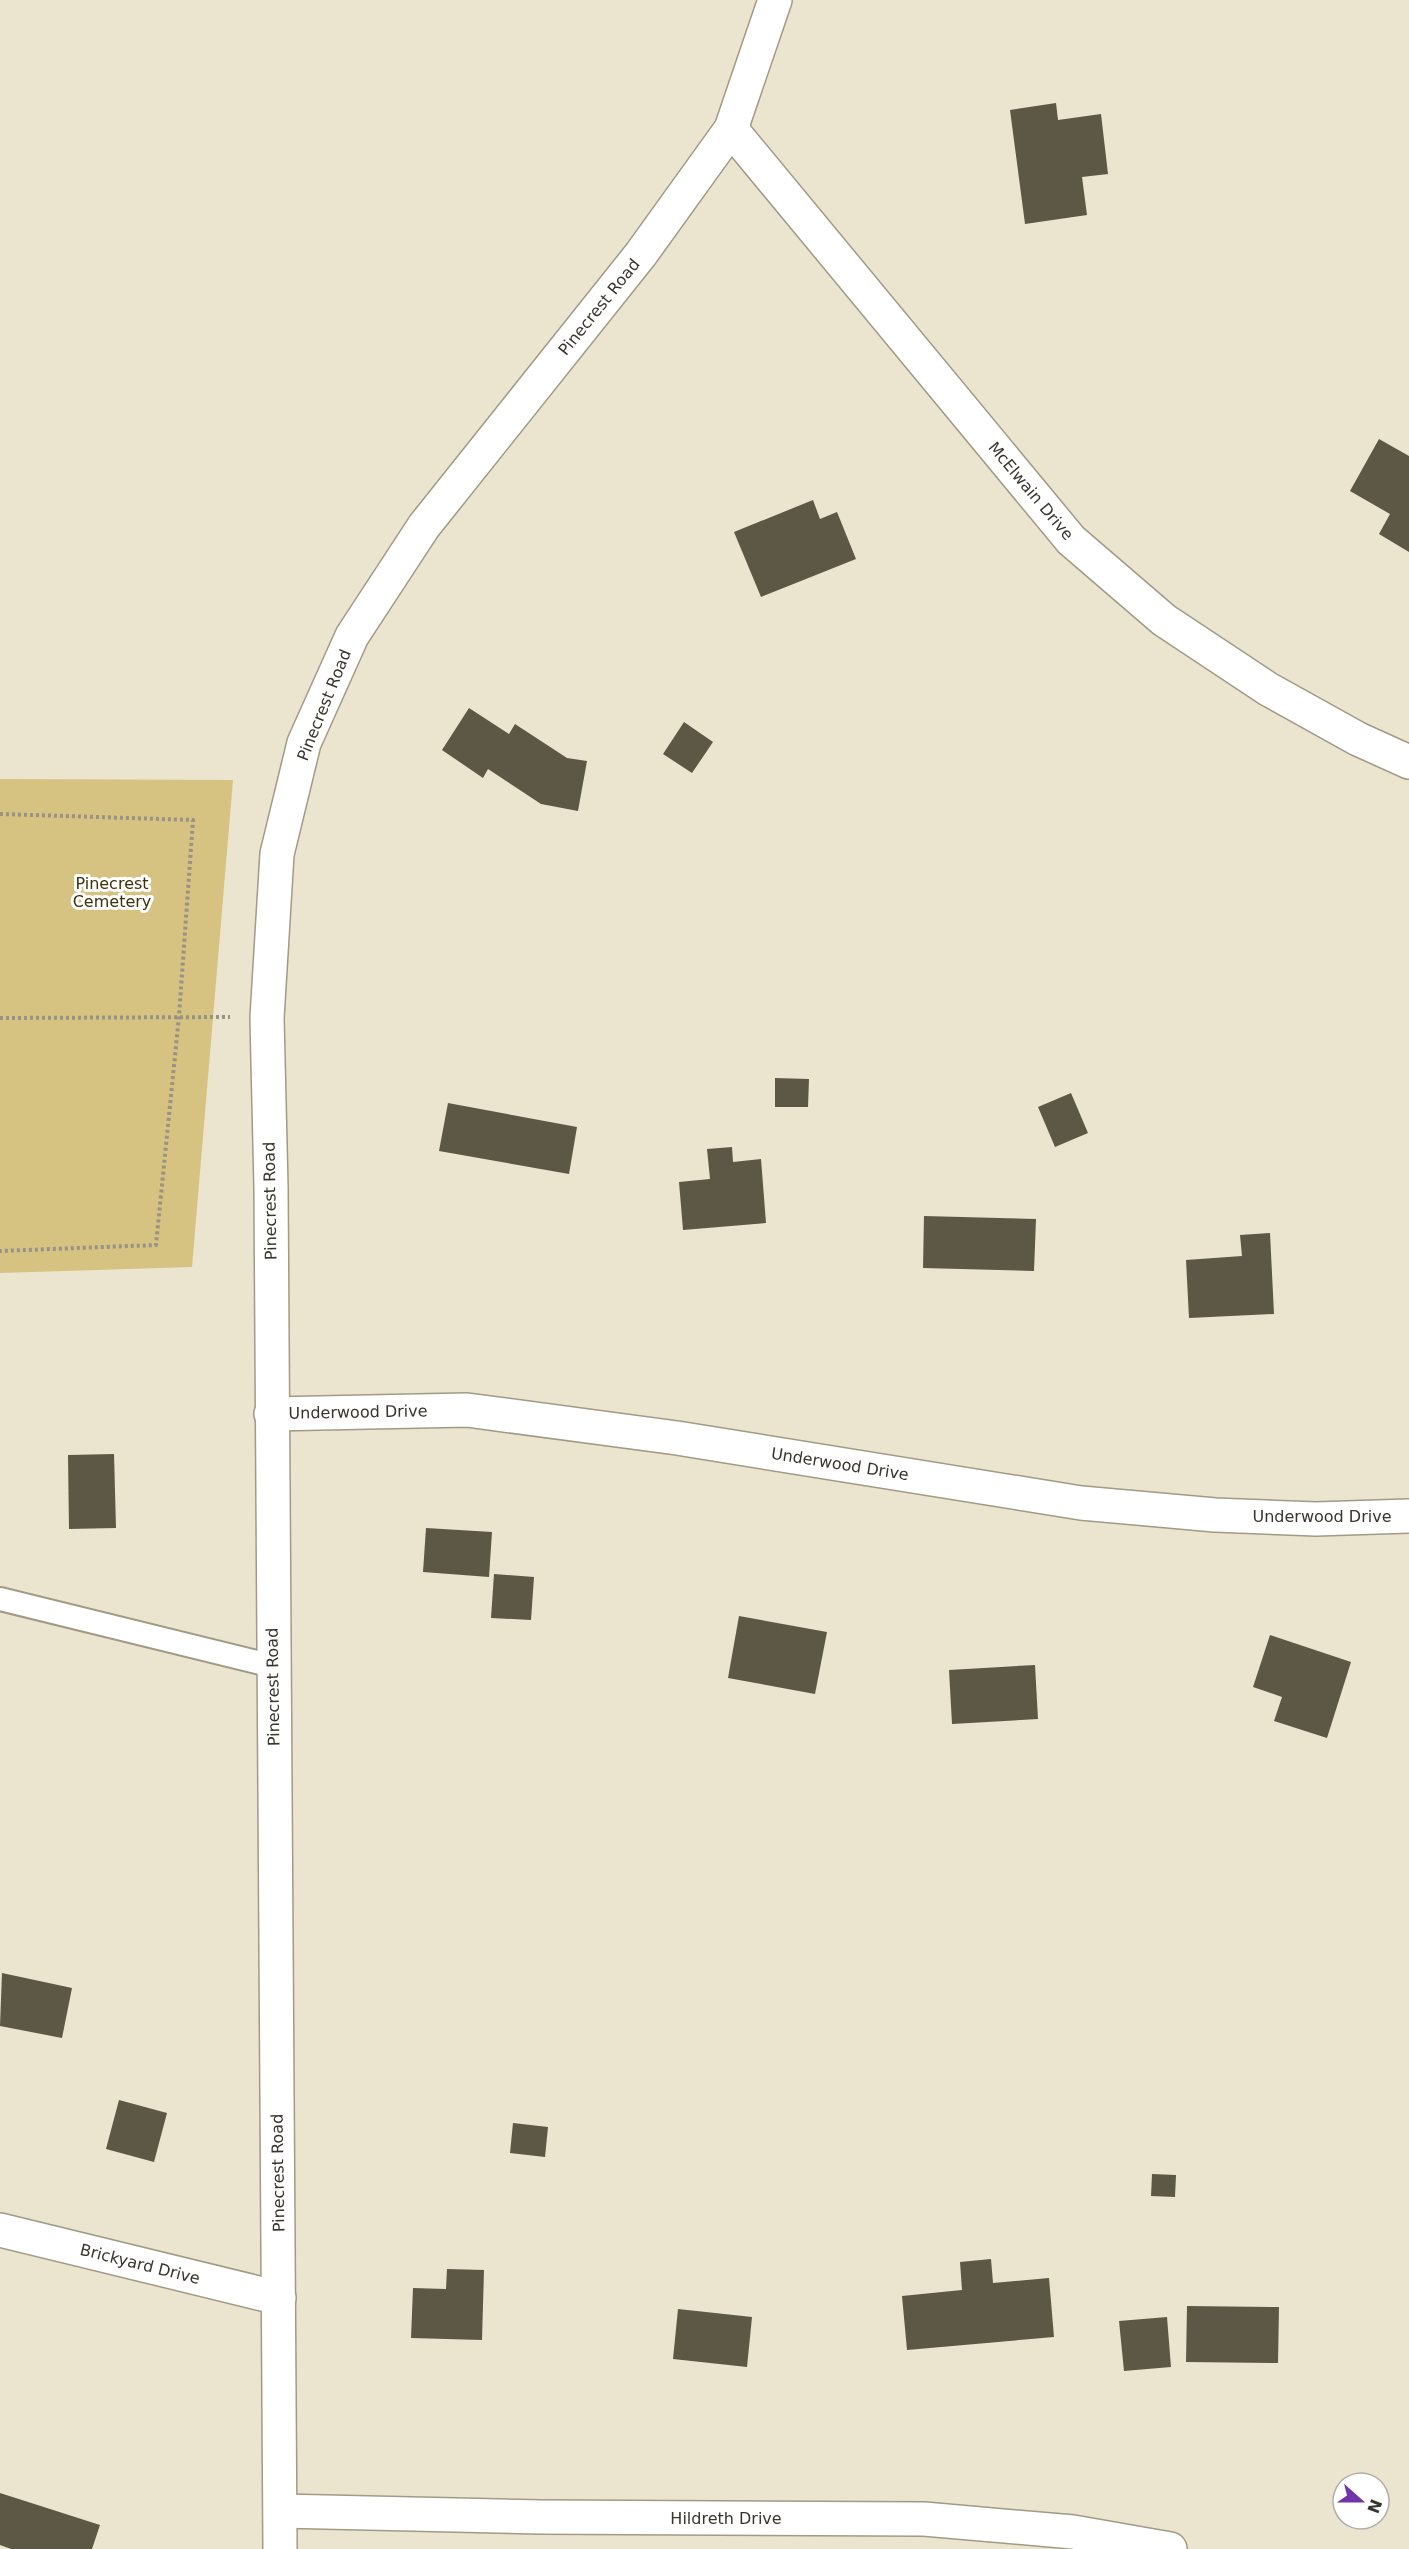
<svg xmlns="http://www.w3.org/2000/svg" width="1409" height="2549" viewBox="0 0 1409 2549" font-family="'DejaVu Sans',sans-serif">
	<rect width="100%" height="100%" fill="#ebe4cf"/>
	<path fill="#d6c281" d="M0 779 233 780 192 1267 0 1273Z"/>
	<g fill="#5d5745">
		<path d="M1056 103 1058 120 1101 114 1108 174 1082 177 1087 215 1025 224 1010 110Z"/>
		<path d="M1379 439 1409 456V552L1379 534 1390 514 1350 491Z"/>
		<path d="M813 500 820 519 837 512 856 559 761 597 734 532Z"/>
		<path d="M469 708 509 734 515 724 567 758 587 761 578 811 541 804 488 769 483 778 442 750Z"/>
		<path d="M684 722 713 742 692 773 663 754Z"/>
		<path d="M775 1078 809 1079 808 1107H775Z"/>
		<path d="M1071 1093 1088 1133 1055 1147 1038 1107Z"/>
		<path d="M448 1103 577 1127 569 1174 439 1151Z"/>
		<path d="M732 1147 733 1162 761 1159 766 1223 683 1230 679 1182 710 1179 707 1149Z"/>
		<path d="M924 1216 1036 1219 1034 1271 923 1268Z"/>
		<path d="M1270 1233 1274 1314 1189 1318 1186 1260 1242 1256 1240 1235Z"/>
		<path d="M114 1454 116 1528 69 1529 68 1455Z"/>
		<path d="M426 1528 492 1532 489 1577 423 1572Z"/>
		<path d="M494 1574 534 1577 531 1620 491 1618Z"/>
		<path d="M739 1616 827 1632 815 1694 728 1678Z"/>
		<path d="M1270 1635 1351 1662 1327 1738 1274 1721 1282 1697 1253 1687Z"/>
		<path d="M1035 1665 1038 1719 952 1724 949 1670Z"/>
		<path d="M2 1973 72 1988 62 2038 0 2026Z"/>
		<path d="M119 2100 167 2113 154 2162 106 2149Z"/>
		<path d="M513 2123 548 2127 545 2157 510 2153Z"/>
		<path d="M1152 2174 1176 2175 1175 2197 1151 2196Z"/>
		<path d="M991 2259 993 2283 1049 2278 1054 2337 907 2350 902 2296 962 2290 960 2262Z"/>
		<path d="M447 2269 484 2270 482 2340 411 2338 413 2288 446 2289Z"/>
		<path d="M1187 2306 1279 2307 1278 2363 1186 2362Z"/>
		<path d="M678 2309 752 2317 747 2367 673 2359Z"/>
		<path d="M1167 2317 1171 2367 1124 2371 1119 2321Z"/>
		<path d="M0 2493 100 2525 92 2549H11L0 2545Z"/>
	</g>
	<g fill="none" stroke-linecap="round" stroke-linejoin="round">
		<defs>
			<path id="service" d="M0 1599 273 1666"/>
			<g id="minor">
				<path d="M731 129 1071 540 1164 620 1268 689 1358 739 1409 762"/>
				<path d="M271 1414 467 1410 677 1438 1081 1503 1215 1515 1316 1519 1409 1516"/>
				<path d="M0 2230 279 2298"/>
				<path d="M281 2511 541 2517 924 2519 1073 2532 1170 2549"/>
			</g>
			<path id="tertiary" d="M280 2549 271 1187 267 1018 277 854 304 743 352 636 424 526 641 254 731 129 775 0"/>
		</defs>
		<use href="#service" stroke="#a09a86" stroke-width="26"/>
		<use href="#minor" stroke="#a09a86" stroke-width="36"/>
		<use href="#tertiary" stroke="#a09a86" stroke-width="36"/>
		<g stroke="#989384" stroke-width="4" stroke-dasharray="3 3" stroke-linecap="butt">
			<path d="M0 814 193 820 179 1016 156 1245 0 1251"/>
			<path d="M0 1018 230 1017"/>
		</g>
		<use href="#service" stroke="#fff" stroke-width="22"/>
		<use href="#minor" stroke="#fff" stroke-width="33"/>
		<use href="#tertiary" stroke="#fff" stroke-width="33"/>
	</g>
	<g text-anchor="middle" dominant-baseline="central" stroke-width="6" stroke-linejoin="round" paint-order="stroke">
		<g font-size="16" fill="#37352d" stroke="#fff">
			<text transform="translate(599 307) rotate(-51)">Pinecrest Road</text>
			<text transform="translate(1031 491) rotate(50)">McElwain Drive</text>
			<text transform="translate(324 705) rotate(-68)">Pinecrest Road</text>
			<text transform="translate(270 1201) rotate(-91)">Pinecrest Road</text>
			<text transform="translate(358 1412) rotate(-1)">Underwood Drive</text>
			<text transform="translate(840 1464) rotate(9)">Underwood Drive</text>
			<text x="1322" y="1516">Underwood Drive</text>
			<text transform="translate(273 1687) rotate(-91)">Pinecrest Road</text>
			<text transform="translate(278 2173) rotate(-91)">Pinecrest Road</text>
			<text transform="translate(140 2264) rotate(14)">Brickyard Drive</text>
			<text x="726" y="2518">Hildreth Drive</text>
		</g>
		<g font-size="16" fill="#3c310b" stroke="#fff">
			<text x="112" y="883">Pinecrest<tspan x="112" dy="18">Cemetery</tspan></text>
		</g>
	</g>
	<g transform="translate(1361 2501) rotate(111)"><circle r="28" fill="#ffffff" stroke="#afaeab" stroke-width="1.5"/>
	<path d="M0-4.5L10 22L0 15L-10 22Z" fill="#6f34aa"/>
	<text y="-9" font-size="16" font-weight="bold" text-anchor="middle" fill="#37352d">N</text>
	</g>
</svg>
